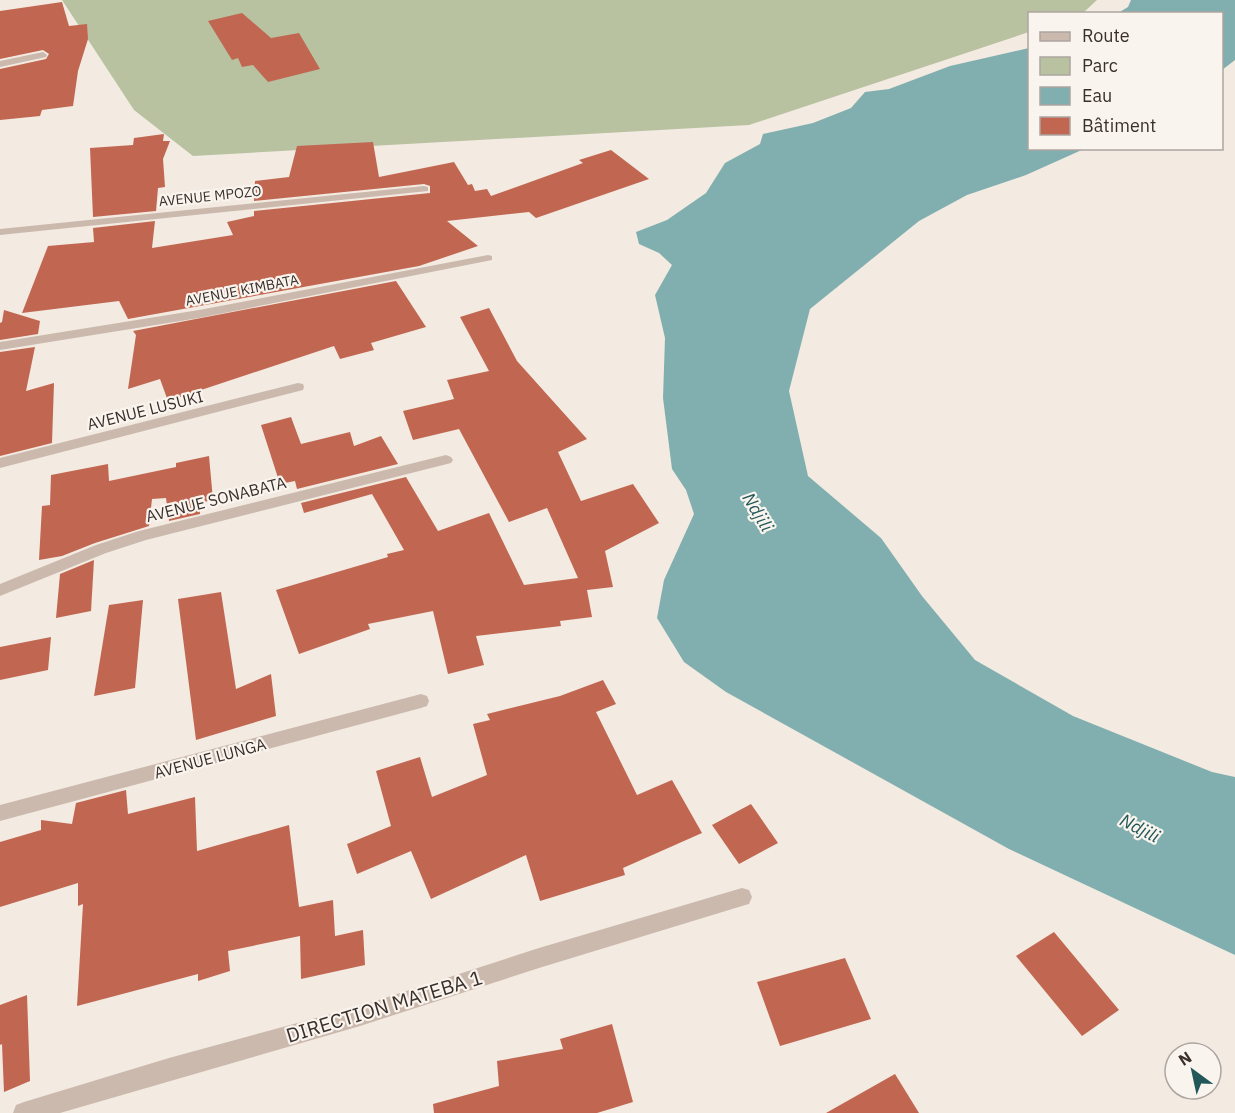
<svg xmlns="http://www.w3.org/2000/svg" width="1235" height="1113" viewBox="0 0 1235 1113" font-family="'IBM Plex Sans',sans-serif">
	<rect width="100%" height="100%" fill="#f3eae1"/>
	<path fill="#b8c2a1" d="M62 0H1097L1083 13 1030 14 1029 32 749 125 193 156 134 110Z"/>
	<g fill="#81afaf">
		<path d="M1131 0H1235V60L1222 70V14L1118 13 1128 7Z"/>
		<path d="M1029 48 1030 148 1084 149 1026 175 967 195 919 221 810 309 789 391 808 476 881 538 922 596 975 660 1073 716 1212 772 1235 777V955L1009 849 726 692 684 662 657 618 664 580 694 514 686 490 672 469 663 398 665 338 655 295 672 265 659 253 639 244 636 232 667 220 706 193 725 163 760 144 763 134 813 123 851 108 865 92 889 89 950 66Z"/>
	</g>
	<g fill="#c16751">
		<path d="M62 2 69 26 87 24 88 39 78 71 73 106 42 110 40 116 0 120V69L46 59 49 54 43 50 0 59V11Z"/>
		<path d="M242 13 271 38 299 33 320 69 268 82 253 65 242 67 238 58 232 60 208 21Z"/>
		<path d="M164 134 163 141H170L163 159 165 187 158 188 156 211 93 217 90 148 133 145 134 138Z"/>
		<path d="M373 142 379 177 454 162 468 185 472 184 475 191 487 189 491 196 583 163 579 160 611 150 649 179 536 218 529 212 447 221 478 246 419 266 128 319 119 301 22 313 48 246 94 242 93 228 155 221 152 248 233 235 227 222 254 216V211L430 193V186L424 184 254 201 255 181 289 177 297 146Z"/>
		<path d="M396 281 426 327 371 343 374 350 340 359 334 346 168 401 160 379 128 389 136 335 133 331Z"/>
		<path d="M489 308 517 361 587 439 558 452 581 501 633 484 659 523 605 551 613 587 587 590 592 617 560 621 561 626 476 636 484 665 448 674 433 611 368 624 370 629 299 654 276 590 388 557 387 554 404 550 372 494 304 513 301 503 406 477 438 531 489 513 524 585 578 578 547 508 509 522 459 429 413 440 403 411 454 399 447 380 489 371 460 317Z"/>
		<path d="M4 310 40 321 38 334 0 340V323L2 322Z"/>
		<path d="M35 347 26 391 54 383 52 443 0 456V352Z"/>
		<path d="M291 417 301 444 350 432 354 446 381 436 398 464 297 489 295 481 280 484 261 425Z"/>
		<path d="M209 456 213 500 199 503 200 514 169 521 166 498 152 499 149 526 95 543 62 556 39 560 42 506 50 505 51 475 108 464 109 481 176 467V463Z"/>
		<path d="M94 560 91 611 56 618 60 574Z"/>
		<path d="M221 592 236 689 271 674 276 716 196 740 178 599Z"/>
		<path d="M143 600 135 688 94 696 109 605Z"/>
		<path d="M51 637 48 670 0 680V647Z"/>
		<path d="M603 680 616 704 596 712 637 795 672 780 702 833 623 868 625 875 540 901 526 855 431 899 411 851 357 874 347 844 391 826 376 771 420 757 432 797 487 775 473 724 490 720 487 714 560 696Z"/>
		<path d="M126 790 128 814 195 797 197 851 289 825 299 907 333 900 335 936 363 930 365 965 301 979 300 936 228 951 230 971 198 981V974L77 1006 83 904 78 906V883L0 907V842L41 830V820L72 824 76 803Z"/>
		<path d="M751 804 778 843 739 864 712 825Z"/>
		<path d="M1054 932 1119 1010 1082 1036 1016 956Z"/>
		<path d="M845 958 871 1019 780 1046 757 982Z"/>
		<path d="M27 995 30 1081 4 1092 2 1044 0 1045V1005Z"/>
		<path d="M612 1024 633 1102 597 1113H434L433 1104 499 1086 497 1061 563 1049 560 1039Z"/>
		<path d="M895 1074 919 1113H826Z"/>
	</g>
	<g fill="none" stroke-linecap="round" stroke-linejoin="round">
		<g fill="#cbb9ad" fill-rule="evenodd">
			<path d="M43 52 47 55 46 57 0 67V61Z"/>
			<path d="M424 186 428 187V191L0 235V229Z"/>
			<path d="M488 255 492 256V260L199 318 0 350V342L199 310Z"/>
			<path d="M298 383 303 384 304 387 303 390 0 468V458Z"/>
			<path d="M446 455 451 457 453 460 451 463 146 540 106 553 0 596V584L96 545 139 531Z"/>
			<path d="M421 694 427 696 429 701 427 706 421 708 0 821V805Z"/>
			<path d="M742 888 749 890 752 897 749 904 742 906 539 968 360 1026 60 1113H13L16 1105 24 1102 169 1058 360 1006 539 948Z"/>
		</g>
	</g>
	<g text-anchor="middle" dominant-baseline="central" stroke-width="4.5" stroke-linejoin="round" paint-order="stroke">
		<g font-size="14" fill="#392f2b" stroke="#faf4ee">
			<text transform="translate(210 196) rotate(-6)">AVENUE MPOZO</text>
			<text transform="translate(242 290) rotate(-11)">AVENUE KIMBATA</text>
		</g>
		<g font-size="16" fill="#392f2b" stroke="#faf4ee">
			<text transform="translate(145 410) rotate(-14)">AVENUE LUSUKI</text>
			<text transform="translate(216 499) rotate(-14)">AVENUE SONABATA</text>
			<text transform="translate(210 758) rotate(-15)">AVENUE LUNGA</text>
		</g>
		<g font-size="18" font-style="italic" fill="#22585a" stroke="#faf4ee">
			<text transform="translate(758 512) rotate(59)">Ndjili</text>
			<text transform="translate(1140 828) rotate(27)">Ndjili</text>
		</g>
		<g font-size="20" fill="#392f2b" stroke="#faf4ee">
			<text transform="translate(384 1006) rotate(-17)">DIRECTION MATEBA 1</text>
		</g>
	</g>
	<rect x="1028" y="12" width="195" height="138" fill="#faf4ee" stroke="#ada5a0" stroke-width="1.5"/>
	<rect x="1040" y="32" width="30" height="9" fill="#cbb9ad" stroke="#ada5a0" stroke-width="1.5"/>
	<text x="1082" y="42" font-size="18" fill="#392f2b">Route</text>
	<rect x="1040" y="57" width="30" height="18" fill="#b8c2a1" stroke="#ada5a0" stroke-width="1.5"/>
	<text x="1082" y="72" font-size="18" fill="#392f2b">Parc</text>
	<rect x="1040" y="87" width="30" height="18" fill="#81afaf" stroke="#ada5a0" stroke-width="1.5"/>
	<text x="1082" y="102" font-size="18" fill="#392f2b">Eau</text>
	<rect x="1040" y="117" width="30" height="18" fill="#c16751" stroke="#ada5a0" stroke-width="1.5"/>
	<text x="1082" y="132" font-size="18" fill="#392f2b">Bâtiment</text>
	<g transform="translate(1193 1071) rotate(327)"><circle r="28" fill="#faf4ee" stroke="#ada5a0" stroke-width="1.5"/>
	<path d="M0-4.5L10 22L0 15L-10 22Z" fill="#22585a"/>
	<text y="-9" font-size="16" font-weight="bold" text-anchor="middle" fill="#392f2b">N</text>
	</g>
</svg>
